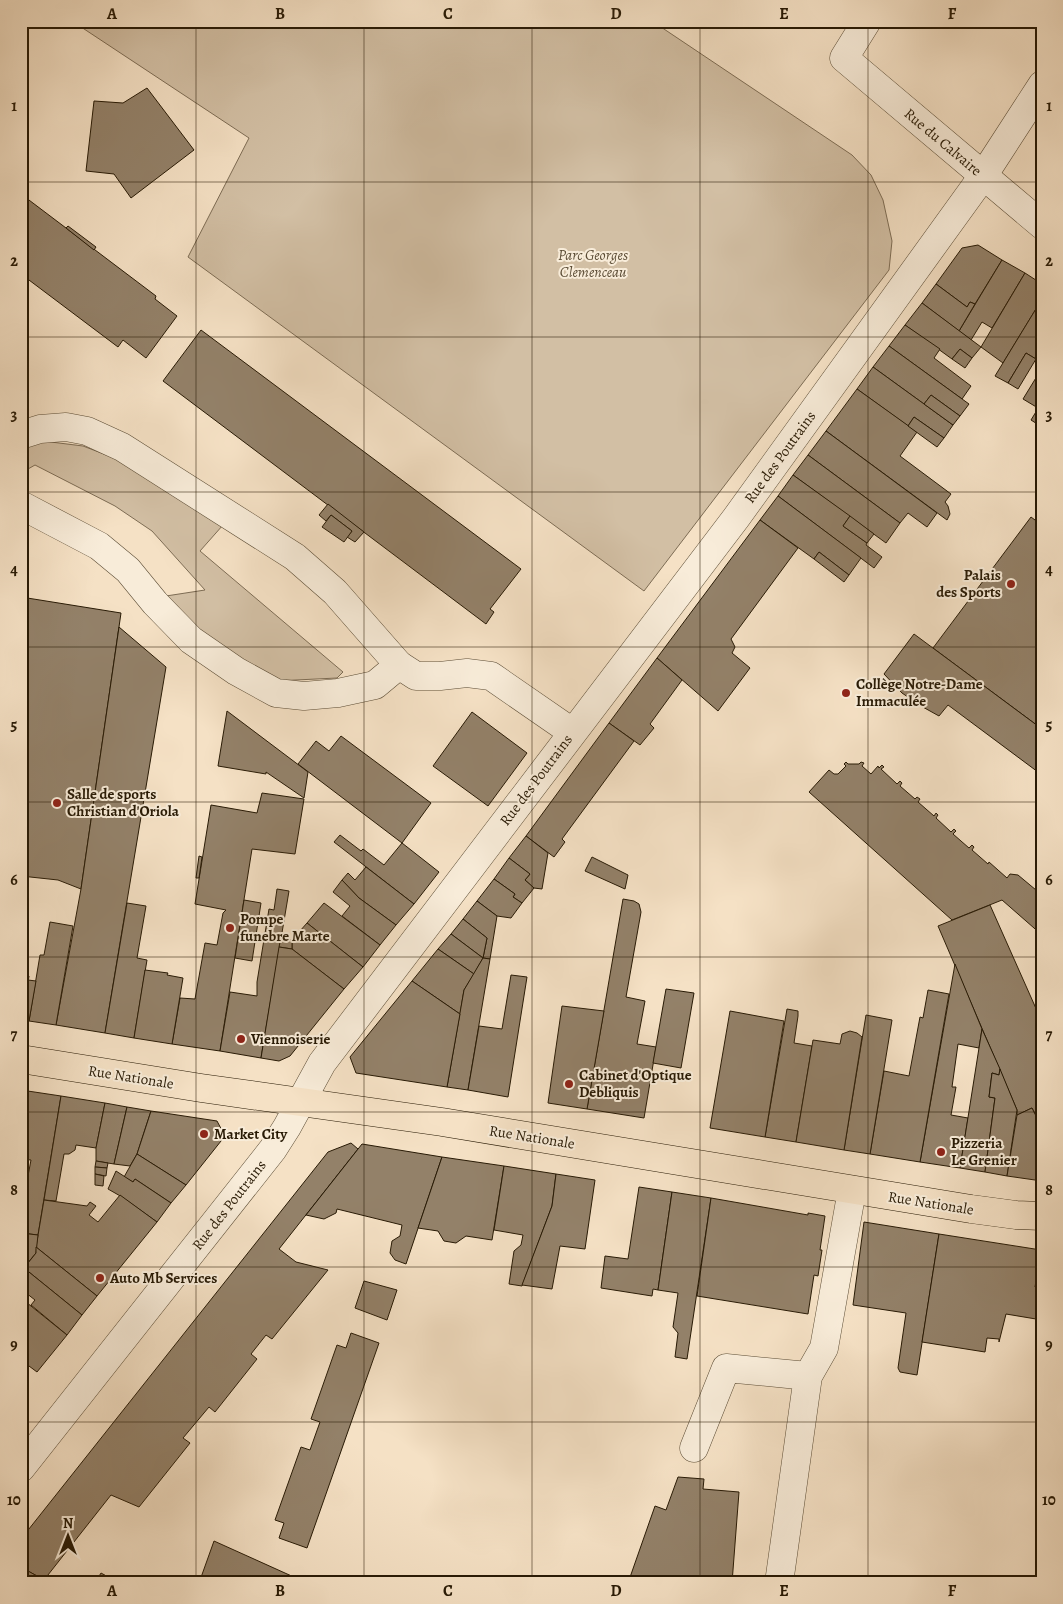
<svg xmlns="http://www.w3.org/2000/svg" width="1063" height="1604" viewBox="0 0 1063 1604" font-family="Alegreya,serif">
	<rect width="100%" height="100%" fill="#f5e1c5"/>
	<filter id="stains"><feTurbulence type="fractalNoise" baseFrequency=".004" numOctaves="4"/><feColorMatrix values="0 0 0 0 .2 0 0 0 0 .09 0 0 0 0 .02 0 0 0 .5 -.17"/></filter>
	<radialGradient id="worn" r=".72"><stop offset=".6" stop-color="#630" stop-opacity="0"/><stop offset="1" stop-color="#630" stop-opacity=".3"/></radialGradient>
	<g fill="#d2bfa4" stroke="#7d6c54">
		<path d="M72 21H652L852 155 871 175 883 200 892 241 889 270 644 591 188 257 249 138Z"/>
		<path d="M43 441 83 446 130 464 223 525 200 551 343 672 337 678 275 681 205 635 166 596 205 590 152 531 115 506 35 465 21 473V446Z"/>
	</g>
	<g fill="#938169" stroke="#281a05">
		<path d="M147 88 194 150 131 198 114 174 86 171 94 101 123 103Z"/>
		<path d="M21 194 156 296 155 299 177 316 146 358 123 340 118 347 21 274Z"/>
		<path d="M68 226 96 247 94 250 66 228Z"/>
		<path d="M978 245 1002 260 975 304 970 302 967 307 936 284 962 248Z"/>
		<path d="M1002 260 1025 273 992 328 982 322 971 340 959 331Z"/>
		<path d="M1025 273 1042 284V299L1003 363 981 347Z"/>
		<path d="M936 284 967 307 970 302 975 304 959 331 922 303Z"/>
		<path d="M1042 299V350L1036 359 1026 353 1008 383 995 376Z"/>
		<path d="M922 303 981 347 972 358 960 349 952 359 905 325Z"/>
		<path d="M905 325 940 349 934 358 971 386 962 399 889 346Z"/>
		<path d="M201 330 521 569 490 609 494 612 486 624 163 381Z"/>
		<path d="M889 346 969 404 960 416 931 395 924 404 873 367Z"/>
		<path d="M960 349 972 358 965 368 952 359Z"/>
		<path d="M1026 353 1036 359 1018 389 1008 383Z"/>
		<path d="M873 367 953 425 944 438 914 417 908 426 857 389Z"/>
		<path d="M1042 368V402L1038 408 1023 399Z"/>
		<path d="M857 389 917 432 900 456 951 494 945 502 948 506 950 514 947 520 826 431Z"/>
		<path d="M931 395 960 416 953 425 924 404Z"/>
		<path d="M1042 402V427L1031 420Z"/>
		<path d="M914 417 944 438 937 447 908 426Z"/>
		<path d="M826 431 937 513 927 527 908 513 900 523 808 455Z"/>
		<path d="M808 455 900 523 886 543 793 475Z"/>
		<path d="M793 475 850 516 843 526 867 543 866 545 882 557 874 568 778 496Z"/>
		<path d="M778 496 861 558 849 575 819 552 814 559 760 520Z"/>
		<path d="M328 504 364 532 355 542 347 537 352 531 331 515 326 521 319 515Z"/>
		<path d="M1042 508V729L933 648 1031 517 1035 520Z"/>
		<path d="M331 515 352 531 344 542 322 527Z"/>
		<path d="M850 516 874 534 867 543 843 526Z"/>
		<path d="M760 520 798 548 731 639 735 647 732 653 750 668 718 711 657 658Z"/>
		<path d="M819 552 849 575 844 582 814 559Z"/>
		<path d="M21 597 121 613 81 889 58 880 21 876Z"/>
		<path d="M119 627 166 667 105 1033 56 1025 81 889Z"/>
		<path d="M914 634 1042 729V775L948 705 939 716 921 706 902 693 884 674Z"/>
		<path d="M657 658 682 680 650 724 654 728 640 745 609 723Z"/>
		<path d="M227 711 308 772 304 798 266 772V774L218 766Z"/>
		<path d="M472 712 527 753 488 806 433 766Z"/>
		<path d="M609 723 634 741 562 839 565 842 554 857 526 836Z"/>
		<path d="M341 736 431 803 402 843 298 764 316 741 329 751Z"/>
		<path d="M846 762 848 764H859L861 762 864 763 862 766 871 774 878 766 879 768 882 765 884 767 881 769 897 784 900 781 902 783 900 786 915 799 917 797 920 799 918 802 934 816 936 813 938 815 936 818 951 832 954 829 956 831 953 834 969 848 972 845 974 847 972 850 988 864 989 862 1007 878 1010 874 1018 875 1042 895V935L1002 900 952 920 809 792 829 770 834 774H838L846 766 844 764Z"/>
		<path d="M262 793 304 799 295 854 252 849 220 1051 172 1044 180 998 195 999 205 943 217 945 223 913 226 910 195 904 211 805 257 813Z"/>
		<path d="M340 835 361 851 363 849 384 865 402 843 439 872 414 904 334 842Z"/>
		<path d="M526 836 548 853 542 889 534 888 525 880 530 874 509 858Z"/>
		<path d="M199 856 202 857 199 878H196Z"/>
		<path d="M592 857 628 875 625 889 585 871Z"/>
		<path d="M509 858 530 874 525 880 534 888 522 903 513 897 515 894 494 879Z"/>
		<path d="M366 867 414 904 396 925 359 898 342 880 348 873 355 880Z"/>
		<path d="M494 879 515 894 513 897 522 903 511 918 497 916 477 901Z"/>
		<path d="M342 880 359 898 396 925 380 945 342 916 350 906 333 892Z"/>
		<path d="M277 889 289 891 261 1058 220 1051 230 992 257 996V982L269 909 274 910Z"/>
		<path d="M623 899 634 901 639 904 641 912 626 997 645 1001 637 1044 656 1047 644 1118 587 1109Z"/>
		<path d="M244 900 261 903 252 961 235 958Z"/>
		<path d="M477 901 497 916 490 959 483 958 487 938 463 919Z"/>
		<path d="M127 903 146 906 137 958 147 960 134 1038 105 1033Z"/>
		<path d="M324 903 380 945 363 967 307 923Z"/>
		<path d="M990 905 1042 1022V1128L1032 1108 1017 1115V1110L938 926Z"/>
		<path d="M463 919 487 938 483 958 451 934Z"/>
		<path d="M50 922 73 926 56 1025 29 1021 40 955H44Z"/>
		<path d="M307 923 363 967 344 989 292 949V940Z"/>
		<path d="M451 934 483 958 474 974 438 949Z"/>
		<path d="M281 938 292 940V949L279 947Z"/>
		<path d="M279 947 292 949 344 989 290 1056 279 1061 261 1058Z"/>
		<path d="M438 949 474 974 464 990 460 1014 412 981Z"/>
		<path d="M483 958 490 959 468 1090 447 1087 464 990Z"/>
		<path d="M955 964 982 1029 979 1048 958 1044 952 1087H956L951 1115 968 1118 960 1168 920 1162Z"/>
		<path d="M145 970 168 973 167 975 183 978 172 1044 134 1038Z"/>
		<path d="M21 975 29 976 22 1020H21Z"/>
		<path d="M511 975 527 977 508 1097 468 1090 479 1026 502 1029Z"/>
		<path d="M28 980 36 981 29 1021 22 1020Z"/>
		<path d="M412 981 460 1014 447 1087 356 1073 350 1057Z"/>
		<path d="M666 989 694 993 681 1068 653 1063Z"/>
		<path d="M928 990 949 994 920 1162 870 1154 884 1071 909 1076 920 1017 923 1018Z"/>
		<path d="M562 1006 604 1011 587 1109 548 1103Z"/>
		<path d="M787 1009 798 1011V1016L794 1043 812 1046 796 1142 765 1137Z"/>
		<path d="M730 1011 784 1021 765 1137 710 1128Z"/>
		<path d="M866 1015 892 1020 870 1154 844 1150Z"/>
		<path d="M982 1029 1000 1069 999 1075 992 1073 989 1097 995 1098 985 1172 960 1168Z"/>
		<path d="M850 1031 857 1033 862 1037 844 1150 796 1142 813 1040 840 1044 842 1034Z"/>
		<path d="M1000 1069 1017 1110 1007 1176 985 1172 995 1098 989 1097 992 1073 999 1075Z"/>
		<path d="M21 1090 61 1096 38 1235 21 1233V1197H24L31 1160 21 1159Z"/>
		<path d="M61 1096 105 1103 96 1148 76 1145 75 1150 69 1154H64L56 1201 44 1200Z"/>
		<path d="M105 1103 127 1107 114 1164 96 1161V1148Z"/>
		<path d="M127 1107 151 1111 137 1154 130 1166 114 1164Z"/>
		<path d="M1032 1108 1042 1128V1181L1007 1176 1017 1115Z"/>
		<path d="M151 1111 217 1121 225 1136 186 1185 137 1154Z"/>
		<path d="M351 1143 358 1149 279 1249 296 1262 328 1270 272 1339 266 1335 251 1354 257 1359 215 1412 209 1407 183 1438 190 1443 139 1507 111 1495 44 1580 21 1567V1539L328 1152Z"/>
		<path d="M362 1144 442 1157 406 1264 395 1260 390 1253 392 1241 400 1236 402 1225 337 1209 336 1213 324 1219 306 1215Z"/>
		<path d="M137 1154 186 1185 171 1203 135 1179 133 1182 124 1177Z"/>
		<path d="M442 1157 504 1166 492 1240 466 1236 456 1243 444 1241 438 1231 418 1228Z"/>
		<path d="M96 1161 108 1163 107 1168 95 1167Z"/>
		<path d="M504 1166 556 1174 552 1206 522 1286 509 1284 514 1251 521 1245 523 1235 494 1230Z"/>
		<path d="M95 1167 107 1168 106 1176 95 1174Z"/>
		<path d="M116 1171 133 1182 135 1179 171 1203 157 1222 122 1197 108 1189Z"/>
		<path d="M95 1174 104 1176 103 1186 95 1185Z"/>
		<path d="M556 1174 595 1180 585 1249 560 1246 552 1289 522 1285 552 1206Z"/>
		<path d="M639 1187 672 1192 658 1290 653 1289 652 1296 601 1288 605 1256 628 1259Z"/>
		<path d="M672 1192 711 1198 687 1359 675 1357 678 1333 673 1327 678 1293 658 1290Z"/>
		<path d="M120 1195 157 1222 97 1296 36 1247 44 1200 87 1206 90 1202 96 1206 89 1215 98 1222Z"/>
		<path d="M711 1198 808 1215V1213L825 1216 820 1250H822L818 1276 814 1275 808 1314 697 1296Z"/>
		<path d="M864 1222 939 1234 917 1375 900 1372 898 1368 906 1313 853 1305Z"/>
		<path d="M21 1233 38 1235 36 1253 21 1271Z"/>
		<path d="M939 1234 1041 1250 1035 1287 1042 1288V1320L1006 1314 999 1342V1339L987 1338 985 1352 922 1342Z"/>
		<path d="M36 1247 97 1296 82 1315 24 1268 36 1253Z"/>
		<path d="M24 1268 82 1315 67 1335 31 1305 35 1300 21 1289V1271Z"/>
		<path d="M364 1281 397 1290 387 1320 355 1308Z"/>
		<path d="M21 1298 67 1335 37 1372 21 1360Z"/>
		<path d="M351 1333 379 1343 307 1548 279 1538 284 1523 275 1520 301 1447 310 1450 320 1422 311 1419 337 1345 346 1348Z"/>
		<path d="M678 1477 704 1479 703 1489 739 1492 732 1583H628L655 1506 666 1510Z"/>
		<path d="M214 1541 296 1578 294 1583H199Z"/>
		<path d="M21 1567 44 1580 49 1583H21Z"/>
		<path d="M101 1573 119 1583H95Z"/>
	</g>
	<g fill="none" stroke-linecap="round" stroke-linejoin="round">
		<defs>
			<g id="minor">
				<path d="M867 21 844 58 1042 225"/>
				<path d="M21 435 40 429 66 427 87 431 122 447 295 557 335 592 399 665 416 676H440L467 673 491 676 572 732"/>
				<path d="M21 505 99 546 128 570 155 603 191 640 236 671 276 693 304 696 338 693 375 685 399 665"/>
				<path d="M694 1448 726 1368 808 1376"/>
				<path d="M21 1468 273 1149 287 1127 322 1063 736 518 983 176 1042 85"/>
				<path d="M779 1583 808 1376 824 1348 852 1190"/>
			</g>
			<path id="major" d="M21 1059 201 1088 442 1122 971 1209 1016 1215 1042 1216"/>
		</defs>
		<use href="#minor" stroke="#5b4c35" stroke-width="29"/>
		<use href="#major" stroke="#281a05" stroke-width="29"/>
		<use href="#minor" stroke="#f8ecd9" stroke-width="28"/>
		<use href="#major" stroke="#f5e1c5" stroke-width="28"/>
	</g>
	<path fill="none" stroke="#281a05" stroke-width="1" stroke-opacity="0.55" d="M196 21V1583M364 21V1583M532 21V1583M700 21V1583M868 21V1583M21 182H1042M21 337H1042M21 492H1042M21 647H1042M21 802H1042M21 957H1042M21 1112H1042M21 1267H1042M21 1422H1042"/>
	<g fill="#8f2418" stroke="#f8ecd9" stroke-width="2">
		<circle cx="1011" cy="584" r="5"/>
		<circle cx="846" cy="693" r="5"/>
		<circle cx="57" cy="803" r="5"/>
		<circle cx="230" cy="928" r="5"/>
		<circle cx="241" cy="1039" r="5"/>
		<circle cx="569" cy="1084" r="5"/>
		<circle cx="204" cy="1134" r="5"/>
		<circle cx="941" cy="1152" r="5"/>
		<circle cx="100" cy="1278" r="5"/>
	</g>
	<g text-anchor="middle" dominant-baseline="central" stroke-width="4" stroke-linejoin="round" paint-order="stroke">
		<g font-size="15" fill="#281a05" stroke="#f8ecd9">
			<text transform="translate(943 142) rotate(40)">Rue du Calvaire</text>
			<text transform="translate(780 457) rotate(-54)">Rue des Poutrains</text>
			<text transform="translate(536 780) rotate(-53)">Rue des Poutrains</text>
			<text transform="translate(131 1077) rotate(9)">Rue Nationale</text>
			<text transform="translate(532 1137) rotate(9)">Rue Nationale</text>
			<text transform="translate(931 1203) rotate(9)">Rue Nationale</text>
			<text transform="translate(229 1205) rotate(-52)">Rue des Poutrains</text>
		</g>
		<g font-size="15" font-style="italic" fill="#5b4c35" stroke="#f8ecd9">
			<text x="593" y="255">Parc Georges<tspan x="593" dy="17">Clemenceau</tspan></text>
		</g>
		<g font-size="15" font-weight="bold" fill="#281a05" stroke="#f8ecd9" text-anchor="start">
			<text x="1001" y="575" text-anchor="end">Palais<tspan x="1001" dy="17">des Sports</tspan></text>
			<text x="856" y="684">Collège Notre-Dame<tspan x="856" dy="17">Immaculée</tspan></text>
			<text x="67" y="794">Salle de sports<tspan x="67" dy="17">Christian d'Oriola</tspan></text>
			<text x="240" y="919">Pompe<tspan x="240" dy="17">funebre Marte</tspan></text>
			<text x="251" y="1039">Viennoiserie</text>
			<text x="579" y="1075">Cabinet d'Optique<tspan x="579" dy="17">Debliquis</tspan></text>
			<text x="214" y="1134">Market City</text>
			<text x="951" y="1143">Pizzeria<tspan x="951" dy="17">Le Grenier</tspan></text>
			<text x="110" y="1278">Auto Mb Services</text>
		</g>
	</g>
	<rect width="1063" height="1604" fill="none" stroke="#f5e1c5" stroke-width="55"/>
	<g transform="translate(68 1536)" stroke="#f8ecd9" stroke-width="4" paint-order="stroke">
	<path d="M0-4L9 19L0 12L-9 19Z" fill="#281a05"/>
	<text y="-8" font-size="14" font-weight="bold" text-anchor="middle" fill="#281a05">N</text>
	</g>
	<rect x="28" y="28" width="1008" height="1548" fill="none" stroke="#281a05" stroke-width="2"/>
	<g font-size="16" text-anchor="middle" font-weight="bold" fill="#281a05">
		<text x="112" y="19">A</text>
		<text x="280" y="19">B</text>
		<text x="448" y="19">C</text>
		<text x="616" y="19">D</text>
		<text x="784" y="19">E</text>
		<text x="952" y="19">F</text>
		<text x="14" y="111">1</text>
		<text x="1049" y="111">1</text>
		<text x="14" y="266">2</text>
		<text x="1049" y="266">2</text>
		<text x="14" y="420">3</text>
		<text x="1049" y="420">3</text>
		<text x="14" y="575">4</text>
		<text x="1049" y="575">4</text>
		<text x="14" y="730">5</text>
		<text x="1049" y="730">5</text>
		<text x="14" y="885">6</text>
		<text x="1049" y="885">6</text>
		<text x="14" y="1040">7</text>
		<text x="1049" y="1040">7</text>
		<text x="14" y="1195">8</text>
		<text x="1049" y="1195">8</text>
		<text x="14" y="1350">9</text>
		<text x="1049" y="1350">9</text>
		<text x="14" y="1505">10</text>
		<text x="1049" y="1505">10</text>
		<text x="112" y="1596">A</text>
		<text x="280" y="1596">B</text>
		<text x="448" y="1596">C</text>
		<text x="616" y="1596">D</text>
		<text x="784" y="1596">E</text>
		<text x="952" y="1596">F</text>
	</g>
	<rect width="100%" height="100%" filter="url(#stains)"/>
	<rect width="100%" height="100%" fill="url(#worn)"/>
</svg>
